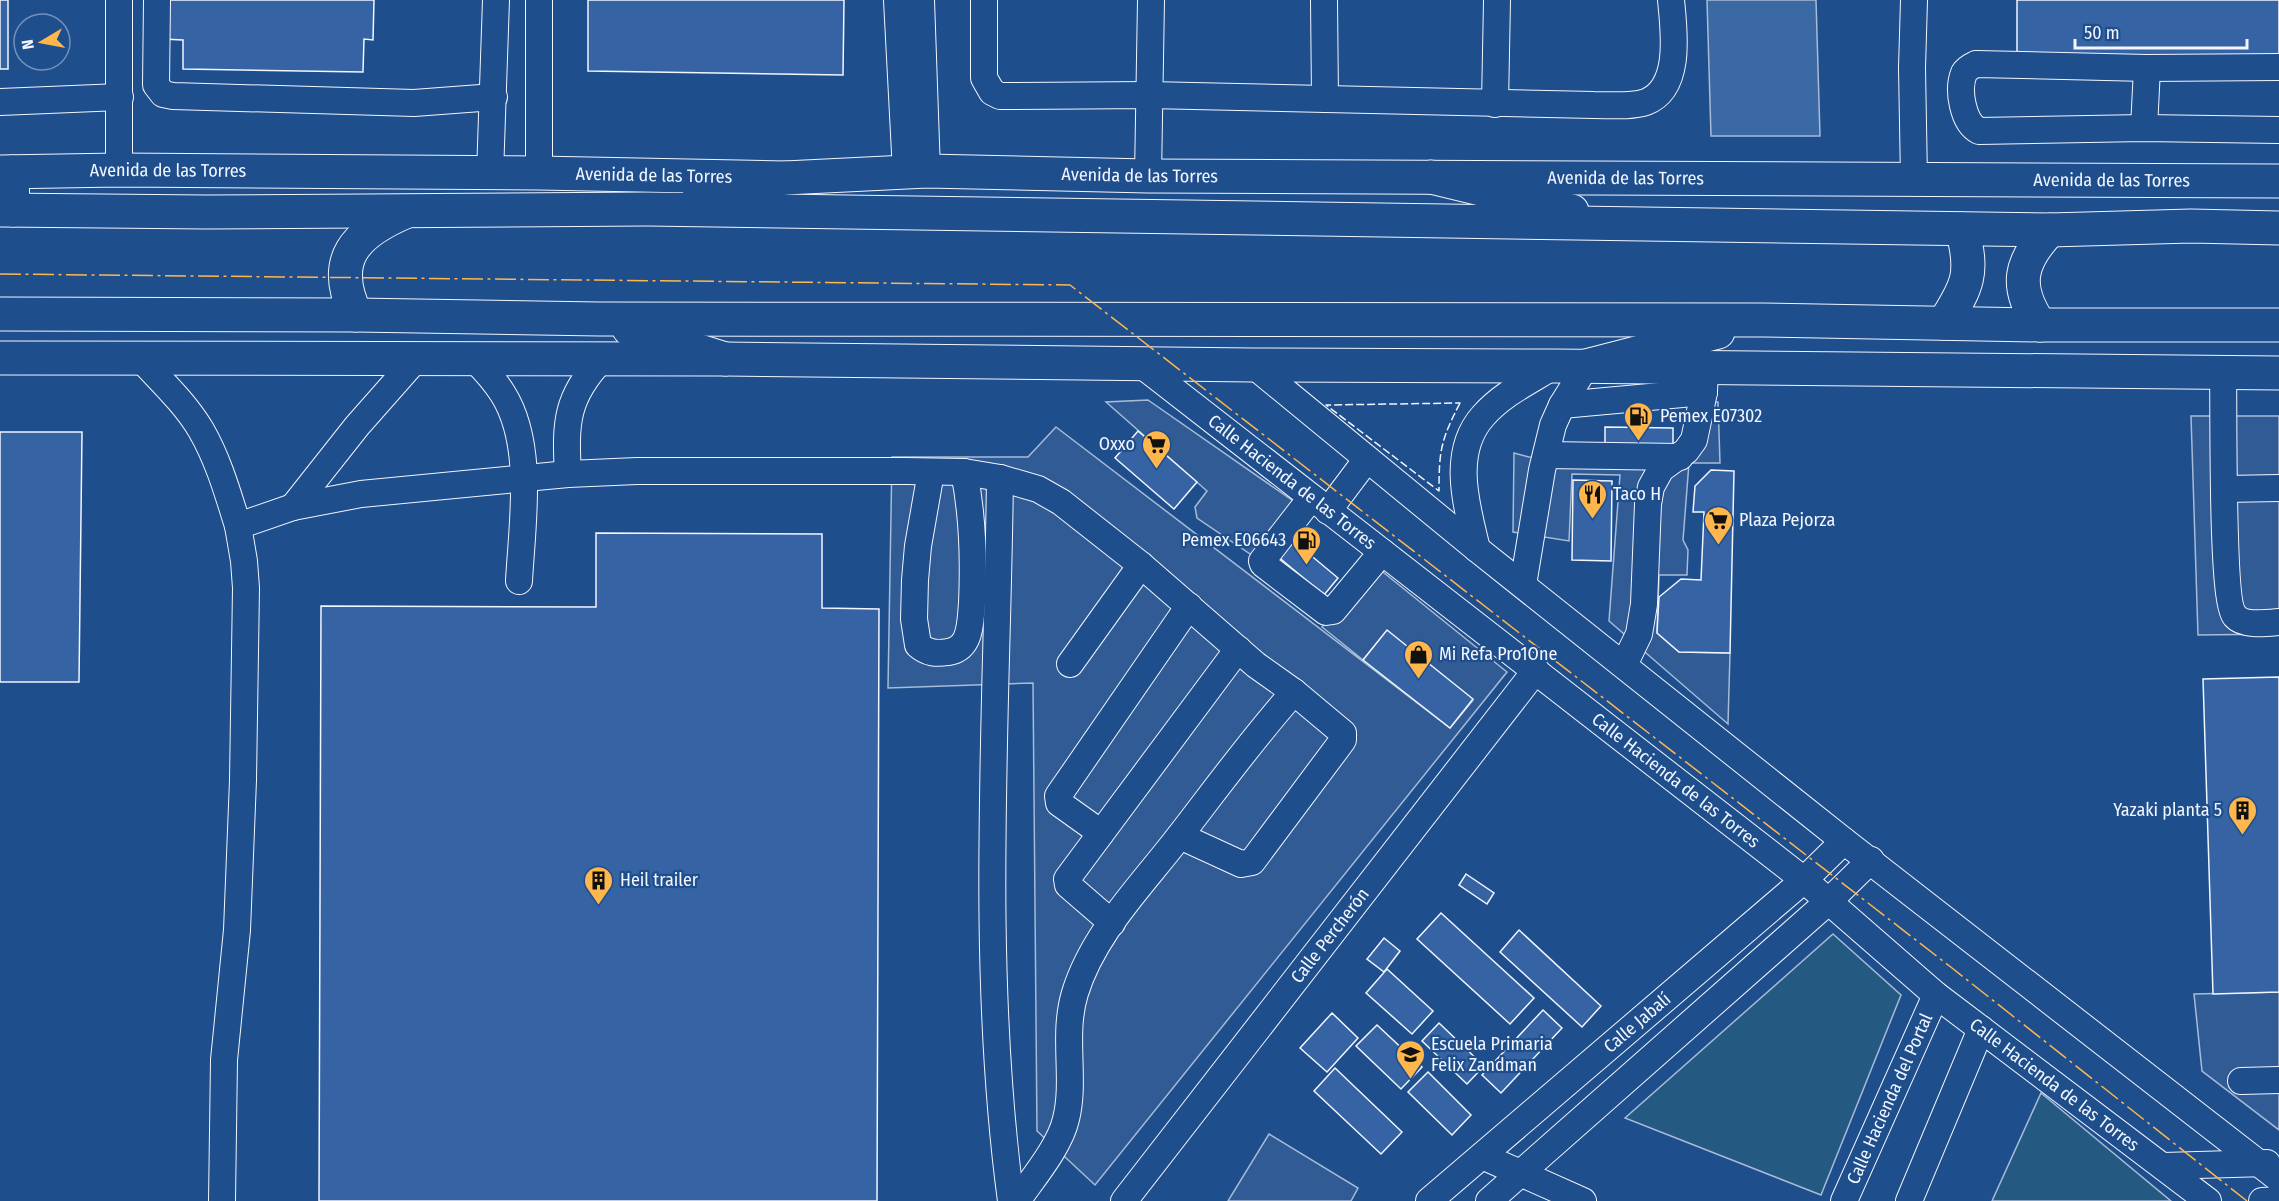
<svg xmlns="http://www.w3.org/2000/svg" width="2279" height="1201" viewBox="0 0 2279 1201" font-family="'Fira Sans Condensed',sans-serif">
	<rect width="100%" height="100%" fill="#1f4e8c"/>
	<g fill="#245a82" stroke="#a8bbd7" stroke-width="1.5">
		<path d="M1833 934 1901 995 1821 1195 1625 1118Z"/>
		<path d="M2041 1093 2171 1201H1992Z"/>
	</g>
	<g fill="#305b95" stroke="#a8bbd7" stroke-width="1.5">
		<path d="M1148 400 1299 505 1259 560 1197 518 1195 507 1207 491 1106 402Z"/>
		<path d="M1690 402H1718L1720 463H1689L1683 540 1688 550 1687 575H1659L1657 633 1679 652 1730 653 1728 724 1609 621 1620 475 1572 474 1569 541 1513 532 1514 453 1529 457 1673 459 1690 444Z"/>
		<path d="M2191 416H2279V634L2198 635Z"/>
		<path d="M1056 427 1450 728 1473 700 1387 631 1363 660 1322 627 1373 564 1507 672 1095 1185 1037 1131 1033 683 888 688 892 457H1028Z"/>
		<path d="M2279 992V1130L2202 1071 2194 994Z"/>
		<path d="M1269 1134 1358 1188 1351 1201H1228Z"/>
	</g>
	<path fill="#3b69a3" stroke="#a8bbd7" stroke-width="1.5" d="M1707 0H1816L1820 136H1711Z"/>
	<g fill="#3563a3" stroke="#f2f6ff" stroke-width="1.5">
		<rect x="0" y="0" width="8" height="69"/>
		<path d="M163 0H374L373 40 364 39 363 72 183 69V40L162 39Z"/>
		<path d="M588 0H844L843 75 588 71Z"/>
		<path d="M2017 0H2279V62L2017 60Z"/>
		<path d="M1605 427 1673 428V455L1605 454Z"/>
		<path d="M1138 431 1197 482 1174 509 1115 458Z"/>
		<path d="M0 432H82L79 682H0Z"/>
		<path d="M1711 470 1734 471 1730 653 1679 652 1657 633 1659 597 1681 579 1701 580 1704 512H1693L1695 486Z"/>
		<path d="M1573 480 1612 481 1611 561 1572 560Z"/>
		<path d="M596 533 822 534V608L879 609 877 1201H319L321 606 596 607Z"/>
		<path d="M1290 538 1338 578 1324 595 1276 555Z"/>
		<path d="M1387 630 1473 699 1450 728 1363 660Z"/>
		<path d="M2279 677V992L2213 994 2203 679Z"/>
		<path d="M1466 874 1494 893 1487 904 1459 885Z"/>
		<path d="M1441 913 1534 998 1510 1024 1417 939Z"/>
		<path d="M1519 930 1601 1006 1582 1027 1500 952Z"/>
		<path d="M1384 938 1400 951 1384 972 1367 959Z"/>
		<path d="M1387 969 1433 1011 1412 1034 1366 993Z"/>
		<path d="M1543 1010 1562 1028 1501 1093 1482 1075Z"/>
		<path d="M1332 1013 1358 1038 1327 1072 1300 1048Z"/>
		<path d="M1439 1023 1484 1066 1467 1084 1422 1041Z"/>
		<path d="M1377 1025 1422 1067 1401 1089 1356 1046Z"/>
		<path d="M1335 1068 1402 1132 1381 1154 1314 1091Z"/>
		<path d="M1428 1072 1471 1115 1452 1135 1408 1092Z"/>
	</g>
	<g fill="none" stroke-linecap="round" stroke-linejoin="round">
		<defs>
			<g id="minor">
				<path d="M157 0 156 85 163 94 173 96 414 103 494 97"/>
				<path d="M897 0 906 172"/>
				<path d="M921 0 927 171"/>
				<path d="M984 0V78L992 92 1000 96 1149 95 1594 105C1610 105 1631 107 1646 102 1682 88 1674 31 1671 0"/>
				<path d="M1324 0 1325 99"/>
				<path d="M2279 67 2147 68 1976 64C1972 66 1967 68 1964 73 1957 90 1963 123 1979 131L2144 128 2279 130"/>
				<path d="M0 102 120 97"/>
				<path d="M1495 104 1497 0"/>
				<path d="M2144 128 2147 68"/>
				<path d="M119 170V0"/>
				<path d="M539 173V0"/>
				<path d="M490 174 496 0"/>
				<path d="M1148 176 1151 0"/>
				<path d="M1914 179 1912 68 1914 0"/>
				<path d="M140 358C161 381 185 403 201 430 218 459 228 494 238 526"/>
				<path d="M474 359C485 370 495 381 503 394 535 445 522 524 519 581"/>
				<path id="s1" d="M1139 363 1804 880 1936 995 2208 1201"/>
				<path d="M1253 365 1477 549 1844 841 2279 1179"/>
				<path d="M2223 373C2224 406 2221 601 2235 616 2243 626 2267 623 2279 622"/>
				<path d="M1562 405 1704 392"/>
				<path d="M1546 455 1680 457"/>
				<path d="M931 472 918 546 915 580 914 619 918 645C927 653 936 654 948 652 956 651 962 647 966 639 971 629 971 614 972 603 974 558 973 516 964 472"/>
				<path d="M568 474C565 423 566 397 602 359"/>
				<path d="M1000 478C997 718 979 962 1011 1201"/>
				<path d="M2225 489 2279 488"/>
				<path d="M1311 498 1262 561 1263 564 1326 612 1333 611 1382 552"/>
				<path d="M293 507 357 426 417 358"/>
				<path d="M1328 511 1367 459"/>
				<path d="M1477 549C1467 507 1450 453 1483 416 1502 394 1530 381 1554 366"/>
				<path d="M1523 585 1542 470 1553 425 1562 405 1586 366"/>
				<path d="M1070 664 1141 565"/>
				<path d="M1624 665 1639 634 1644 604 1648 504 1651 487 1661 469 1686 451 1694 440 1704 392 1705 367"/>
				<path d="M1101 833 1059 803 1058 796 1189 606"/>
				<path d="M1112 923 1068 885 1067 879 1238 649"/>
				<path d="M2241 1081 2279 1080"/>
				<path d="M1482 1156 1583 1201"/>
				<path d="M2163 1166 2267 1163"/>
				<path d="M222 1201 224 1060 237 930 243 780 246 588 244 561 238 526 293 507 361 494 568 474 637 471H906L964 472 1000 478 1038 489 1061 502 1141 565 1256 665 1294 692 1343 733V740L1252 862 1241 864 1180 836"/>
				<path d="M1017 1201C1033 1178 1060 1146 1066 1119 1076 1079 1062 1035 1075 993 1093 934 1141 886 1178 838 1216 789 1252 739 1294 692"/>
				<path id="s2" d="M1124 1201 1536 670"/>
				<path id="s3" d="M1429 1201 1804 880 1844 841"/>
				<path d="M1489 1201 1829 901 1871 860"/>
				<path id="s4" d="M1844 1201 1936 995"/>
				<path d="M1909 1201 1981 1029"/>
				<path d="M2262 1201 2279 1200"/>
			</g>
			<g id="major">
				<path id="s5" d="M0 172 119 170 539 173 785 178 927 171 1148 176 2279 181"/>
				<path d="M0 358 725 359 1253 365 1554 366 2279 373"/>
			</g>
			<g id="highway">
				<path d="M12 172 13 210"/>
				<path d="M1431 177 1572 211"/>
				<path d="M699 197 785 178"/>
				<path d="M0 210 206 212 647 209 2050 230 2191 226 2279 228"/>
				<path d="M0 314 356 315 599 319 1763 320 2040 325H2279"/>
				<path d="M356 315C329 259 356 233 405 212"/>
				<path d="M1944 323C1968 286 1974 273 1962 229"/>
				<path d="M2040 325C2014 287 2019 262 2050 230"/>
				<path d="M629 329 725 359"/>
				<path d="M1586 366 1718 332"/>
			</g>
		</defs>
		<use href="#minor" stroke="#f2f6ff" stroke-width="28"/>
		<use href="#major" stroke="#f2f6ff" stroke-width="35"/>
		<use href="#highway" stroke="#f2f6ff" stroke-width="35"/>
		<use href="#minor" stroke="#1f4e8c" stroke-width="26"/>
		<use href="#major" stroke="#1f4e8c" stroke-width="33"/>
		<use href="#highway" stroke="#1f4e8c" stroke-width="33"/>
		<path stroke="#f2f6ff" stroke-width="1.5" stroke-dasharray="8 3" stroke-linecap="butt" d="M1460 403C1441 440 1439 450 1439 491L1326 405Z"/>
		<path stroke="#ffb74d" stroke-width="1.5" stroke-dasharray="21 4.5 3 4.5" stroke-linecap="butt" d="M0 274 1070 285 1952 968 2247 1201"/>
	</g>
	<defs>
		<symbol id="fuel-pin" viewBox="-11 -11 22 30"><path d="M0 17L-7.5 6A9.5 9.5 0 1 1 7.5 6Z" fill="#ffb74d" stroke="#1f4e8c"/><path d="M-5.5-6h7V0h2V4h1.3V-2.5L3-4.5l.8-.8L6-3V5H2.5V1h-1V6h-7ZM-4.2-4.7v3.2H.2V-4.7Z" fill="#111"/></symbol>
		<symbol id="supermarket-pin" viewBox="-11 -11 22 30"><path d="M0 17L-7.5 6A9.5 9.5 0 1 1 7.5 6Z" fill="#ffb74d" stroke="#1f4e8c"/><path d="M-6-5.5h2.5l.6 2H6L4.5 2H-2.5L-4.4-4H-6ZM-1.5 3.2a1.3 1.3 0 1 0 .1 0ZM3 3.2a1.3 1.3 0 1 0 .1 0Z" fill="#111"/></symbol>
		<symbol id="restaurant-pin" viewBox="-11 -11 22 30"><path d="M0 17L-7.5 6A9.5 9.5 0 1 1 7.5 6Z" fill="#ffb74d" stroke="#1f4e8c"/><path d="M-5-6h1v4h1v-4h1v4h1v-4h1v5L-1.5 .5V6h-2V.5L-5-1ZM5-6V6H3V1.5H1.5Q1.5-4 5-6Z" fill="#111"/></symbol>
		<symbol id="shop-pin" viewBox="-11 -11 22 30"><path d="M0 17L-7.5 6A9.5 9.5 0 1 1 7.5 6Z" fill="#ffb74d" stroke="#1f4e8c"/><path d="M-5-2.5h2.3a2.7 3.5 0 0 1 5.4 0H5L5.5 6h-11ZM-1.5-2.5h3a1.5 2.3 0 0 0-3 0Z" fill="#111"/></symbol>
		<symbol id="building-pin" viewBox="-11 -11 22 30"><path d="M0 17L-7.5 6A9.5 9.5 0 1 1 7.5 6Z" fill="#ffb74d" stroke="#1f4e8c"/><path d="M-4-6H4V6H1V3H-1V6H-4ZM-2.5-4.3h1.7v1.8h-1.7ZM.8-4.3h1.7v1.8H.8ZM-2.5-1h1.7V.8h-1.7ZM.8-1h1.7V.8H.8Z" fill="#111"/></symbol>
		<symbol id="school-pin" viewBox="-11 -11 22 30"><path d="M0 17L-7.5 6A9.5 9.5 0 1 1 7.5 6Z" fill="#ffb74d" stroke="#1f4e8c"/><path d="M0-5L7-2L0 1L-7-2ZM-4 1L0 2.5L4 1V4Q0 6-4 4Z" fill="#111"/></symbol>
	</defs>
	<g fill-rule="evenodd">
		<use href="#fuel-pin" x="1622" y="400" width="33" height="45"/>
		<use href="#supermarket-pin" x="1140" y="428" width="33" height="45"/>
		<use href="#restaurant-pin" x="1576" y="478" width="33" height="45"/>
		<use href="#supermarket-pin" x="1702" y="504" width="33" height="45"/>
		<use href="#fuel-pin" x="1290" y="524" width="33" height="45"/>
		<use href="#shop-pin" x="1402" y="638" width="33" height="45"/>
		<use href="#building-pin" x="2226" y="794" width="33" height="45"/>
		<use href="#building-pin" x="582" y="864" width="33" height="45"/>
		<use href="#school-pin" x="1394" y="1038" width="33" height="45"/>
	</g>
	<g text-anchor="middle" dominant-baseline="central" stroke-width="4.5" stroke-linejoin="round" paint-order="stroke">
		<g font-size="18" fill="#f2f6ff" stroke="#1f4e8c">
			<text stroke="none"><textPath href="#s5" startOffset="168">Avenida de las Torres</textPath></text>
			<text stroke="none"><textPath href="#s5" startOffset="654">Avenida de las Torres</textPath></text>
			<text stroke="none"><textPath href="#s5" startOffset="1140">Avenida de las Torres</textPath></text>
			<text stroke="none"><textPath href="#s5" startOffset="1626">Avenida de las Torres</textPath></text>
			<text stroke="none"><textPath href="#s5" startOffset="2112">Avenida de las Torres</textPath></text>
			<text stroke="none"><textPath href="#s1" startOffset="194">Calle Hacienda de las Torres</textPath></text>
			<text stroke="none"><textPath href="#s1" startOffset="680">Calle Hacienda de las Torres</textPath></text>
			<text stroke="none"><textPath href="#s2" startOffset="336">Calle Percherón</textPath></text>
			<text stroke="none"><textPath href="#s3" startOffset="274">Calle Jabalí</textPath></text>
			<text stroke="none"><textPath href="#s1" startOffset="1166">Calle Hacienda de las Torres</textPath></text>
			<text stroke="none"><textPath href="#s4" startOffset="112">Calle Hacienda del Portal</textPath></text>
		</g>
		<g font-size="18" fill="#f2f6ff" stroke="#1f4e8c" text-anchor="start">
			<text x="1660" y="416">Pemex E07302</text>
			<text x="1135" y="444" text-anchor="end">Oxxo</text>
			<text x="1613" y="494">Taco H</text>
			<text x="1739" y="520">Plaza Pejorza</text>
			<text x="1286" y="540" text-anchor="end">Pemex E06643</text>
			<text x="1439" y="654">Mi Refa Pro1One</text>
			<text x="2222" y="810" text-anchor="end">Yazaki planta 5</text>
			<text x="620" y="880">Heil trailer</text>
			<text x="1431" y="1044">Escuela Primaria<tspan x="1431" dy="21">Felix Zandman</tspan></text>
		</g>
	</g>
	<g transform="translate(42 42) rotate(260)"><circle r="28" fill="#1f4e8c" stroke="#7391ba" stroke-width="1.5"/>
	<path d="M0-4.5L10 22L0 15L-10 22Z" fill="#ffb74d"/>
	<text y="-9" font-size="16" font-weight="bold" text-anchor="middle" fill="#f2f6ff">N</text>
	</g>
	<path d="M2075 39v9h172v-9" fill="none" stroke="#f2f6ff" stroke-width="3"/>
	<text x="2084" y="39" font-size="18" fill="#f2f6ff" stroke="#1f4e8c" stroke-width="4.5" paint-order="stroke">50 m</text>
</svg>
